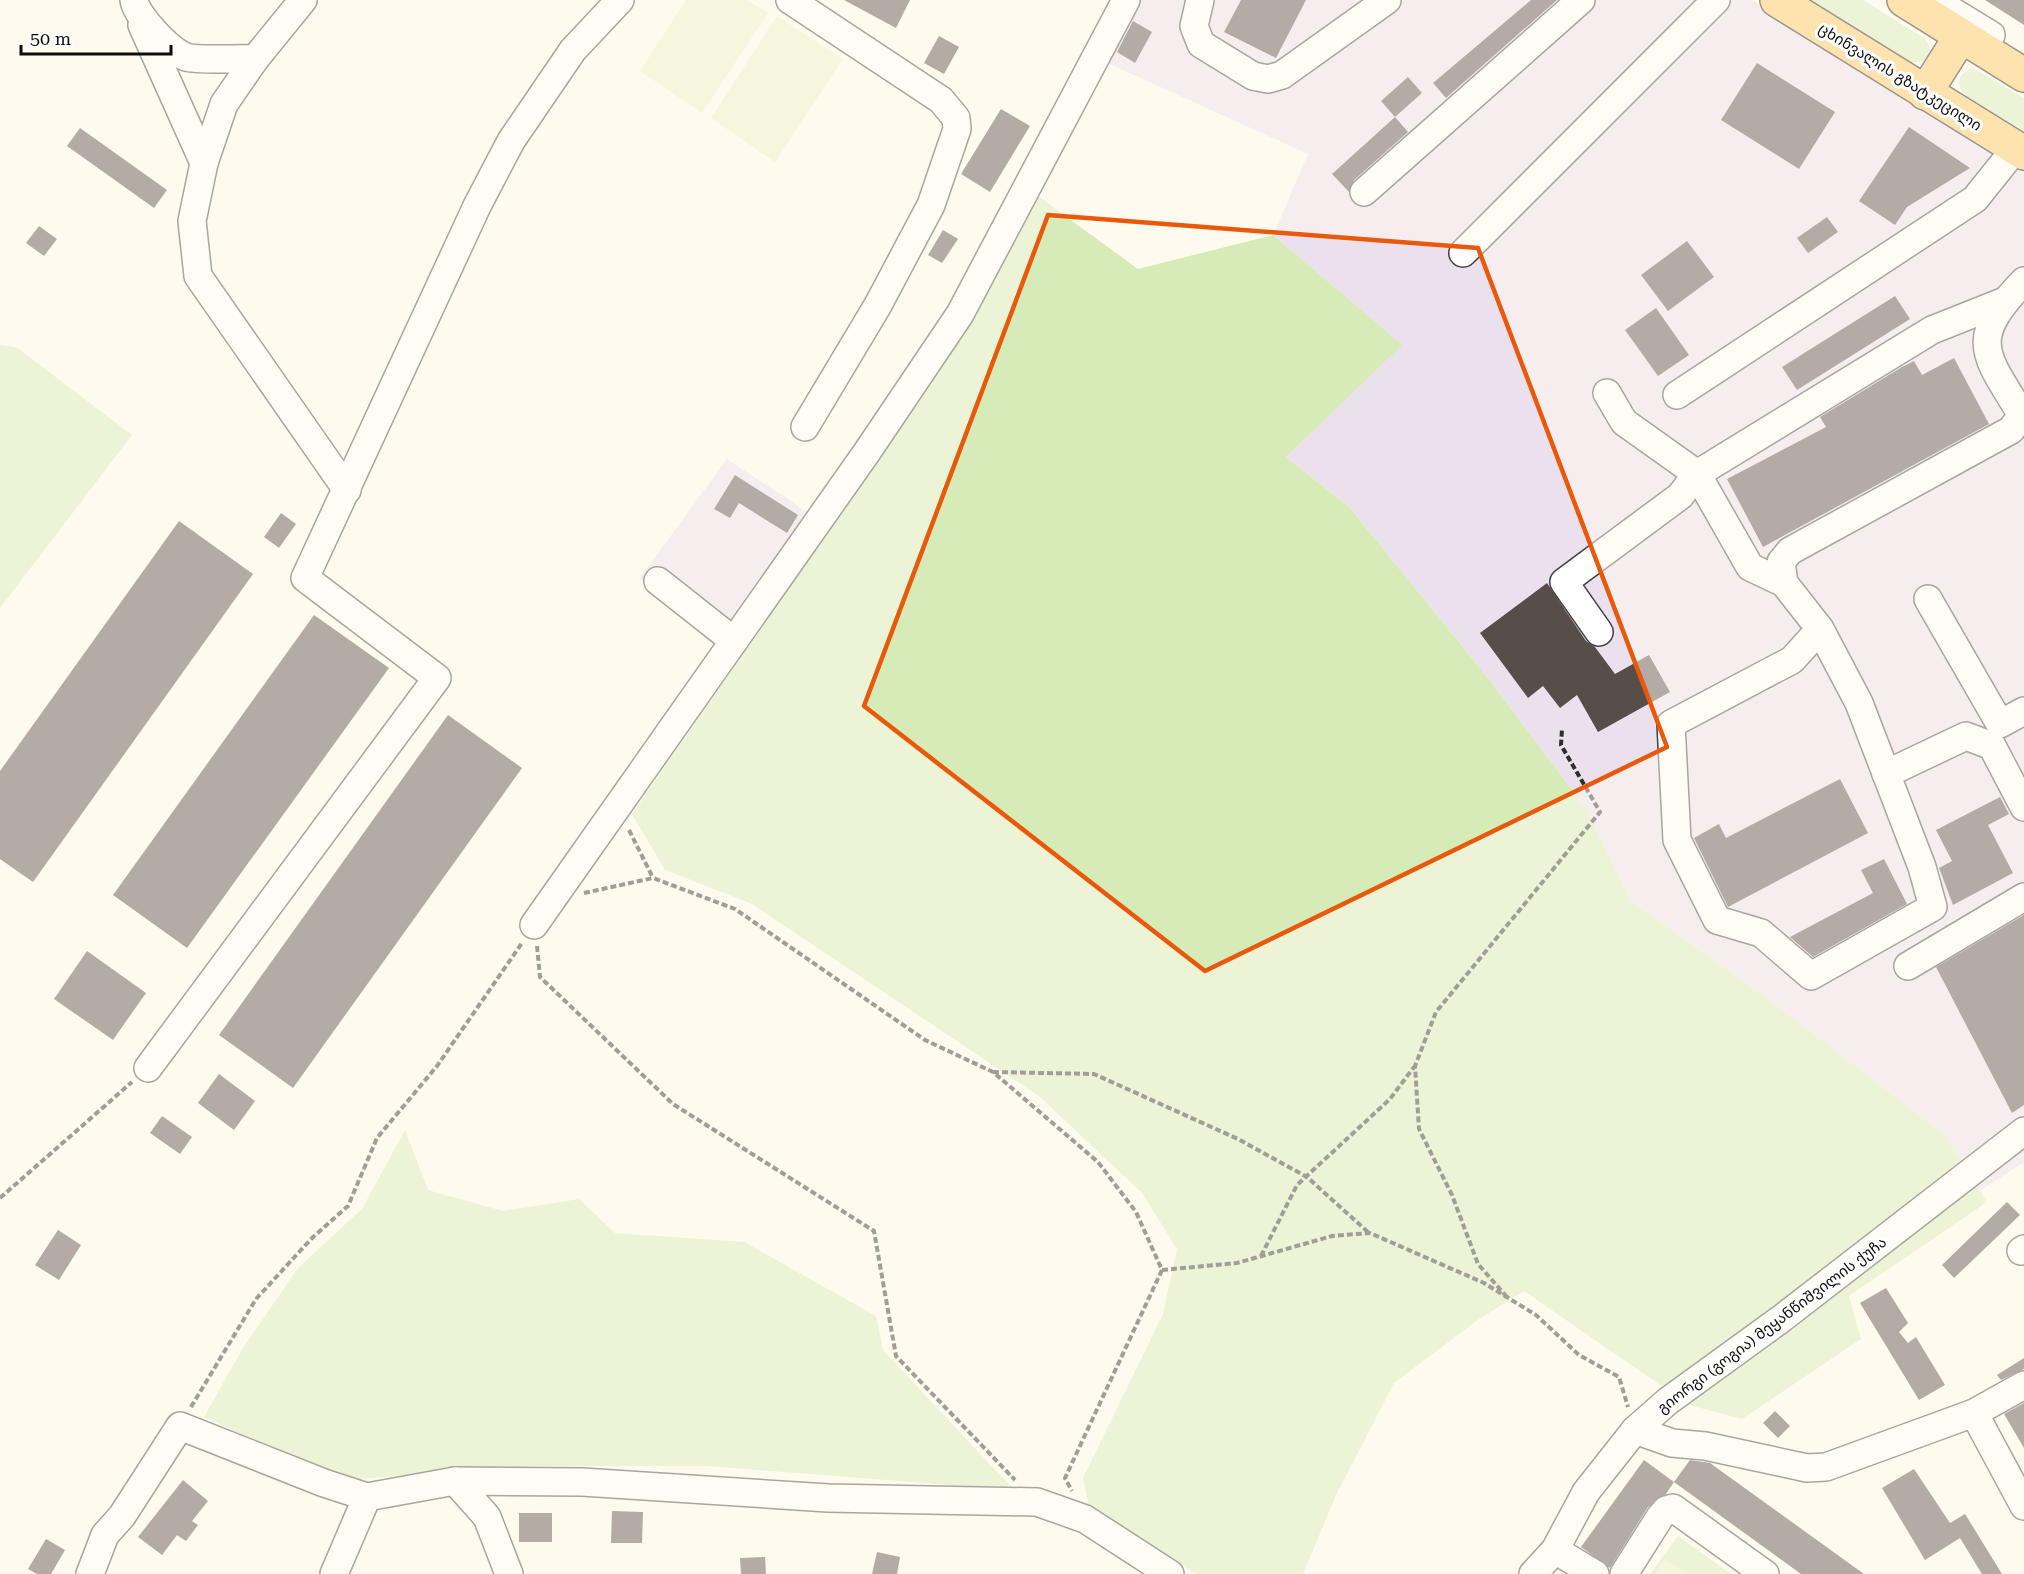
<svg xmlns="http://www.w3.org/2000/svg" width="2024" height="1574" viewBox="0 0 2024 1574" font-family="'Roboto Serif','Noto Sans Georgian',serif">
	<rect width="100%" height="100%" fill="#fffaee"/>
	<g fill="#eae1ed">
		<path d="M1134 0H1752L2024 167V1162L1980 1191 1945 1135 1768 999 1631 901 1585 807 1483 672 1350 508 1286 457 1401 345 1273 235 1308 154 1101 60Z"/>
		<path d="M727 459 812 515 719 646 639 579Z"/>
	</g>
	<g fill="#d7ebb6">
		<path d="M1811 0H1863L1924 38C1937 52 1927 64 1909 62Z"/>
		<path d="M1973 68 2024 98V131L1965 95C1954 82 1959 73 1973 68Z"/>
		<path d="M1038 196 1138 269 1273 235 1402 345 1286 457 1350 508 1483 672 1585 807 1631 901 1768 999 1945 1135 1987 1202 1849 1296 1861 1339 1742 1419 1689 1405 1524 1291 1479 1319 1394 1383 1336 1495 1303 1574H1196L1089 1507 1083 1478 1163 1314 1177 1249 1142 1193 1039 1096 750 903 665 870 632 814 932 383Z"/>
		<path d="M0 345 16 347 132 435 0 608Z"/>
		<path d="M405 1130 428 1190 503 1211 579 1199 615 1233 744 1242 876 1316 883 1350 1014 1490 707 1466H532L343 1480 204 1417 243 1348 298 1268 362 1209Z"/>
		<path d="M1678 1536 1731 1574H1650Z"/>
	</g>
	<g fill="#e8f2c8">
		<path d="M686 0H747L768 13 702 113 640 71Z"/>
		<path d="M777 16 843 59 775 162 711 118Z"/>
		<path d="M1665 1559 1686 1574H1654Z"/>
	</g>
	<g fill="#574d49">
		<path d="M844 0H910L896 28Z"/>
		<path d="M1241 0H1306L1276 58 1224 32Z"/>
		<path d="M1531 0H1557L1446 98 1433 83Z"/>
		<path d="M1985 0H2024V25Z"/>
		<path d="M1133 21 1152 32 1135 63 1117 52Z"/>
		<path d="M939 36 959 47 944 74 924 63Z"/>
		<path d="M1757 63 1835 112 1799 169 1721 120Z"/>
		<path d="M1408 77 1422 93 1395 117 1381 101Z"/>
		<path d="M1001 109 1030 126 990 192 961 174Z"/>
		<path d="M1395 117 1408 132 1354 180 1349 192 1332 174Z"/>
		<path d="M1909 127 1970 168 1907 207 1895 225 1859 201Z"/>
		<path d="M80 128 167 190 154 208 67 146Z"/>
		<path d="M1827 217 1838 232 1808 253 1797 238Z"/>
		<path d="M39 226 57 239 44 256 26 243Z"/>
		<path d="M943 230 958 239 942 263 928 255Z"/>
		<path d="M1687 241 1714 277 1668 311 1641 275Z"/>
		<path d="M1895 296 1910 319 1797 390 1782 367Z"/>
		<path d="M1656 308 1689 355 1658 376 1625 330Z"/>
		<path d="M1954 358 1989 424 1763 547 1727 479 1826 427 1820 417 1902 367 1914 361 1922 375Z"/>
		<path d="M735 475 798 515 787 533 739 503 730 518 714 509Z"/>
		<path d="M281 513 296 524 279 548 264 537Z"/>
		<path d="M179 521 253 574 33 882 0 859V771Z"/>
		<path d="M1547 583 1586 641 1595 647 1615 674 1649 655 1670 692 1598 732 1577 695 1560 708 1543 686 1528 698 1480 633Z"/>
		<path d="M314 615 389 668 187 948 113 895Z"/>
		<path d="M448 715 522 768 293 1088 219 1035Z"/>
		<path d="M1840 779 1868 833 1728 907 1694 838 1719 824 1726 838Z"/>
		<path d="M2000 797 2009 814 1988 825 2013 873 1953 905 1939 868 1952 861 1936 830Z"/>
		<path d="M1884 859 1907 904 1813 957 1790 937 1873 893 1861 870Z"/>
		<path d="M2024 915V1105L2012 1113 1936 967Z"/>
		<path d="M87 951 146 993 113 1040 54 999Z"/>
		<path d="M219 1074 255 1101 234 1130 198 1103Z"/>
		<path d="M162 1116 192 1137 180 1154 150 1133Z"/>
		<path d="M2007 1202 2020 1215 1954 1278 1942 1265Z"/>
		<path d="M58 1230 81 1245 59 1280 35 1265Z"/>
		<path d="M1886 1288 1908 1323 1899 1332 1908 1343 1916 1337 1945 1385 1919 1400 1860 1303Z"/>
		<path d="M2024 1358V1369L2001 1380 1997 1375Z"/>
		<path d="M2024 1403V1448L2004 1414Z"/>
		<path d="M1775 1411 1790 1426 1778 1438 1763 1423Z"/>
		<path d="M1644 1460 1674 1482 1666 1494 1648 1507 1610 1568 1581 1547Z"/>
		<path d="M1690 1460 1710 1463 1864 1574H1801L1674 1482Z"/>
		<path d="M1914 1469 1950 1523 1965 1514 2002 1574H1982L1960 1538 1925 1560 1882 1488Z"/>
		<path d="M183 1480 208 1501 192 1521 198 1525 186 1541 177 1535 162 1555 138 1537Z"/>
		<path d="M612 1511 643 1512 642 1543H611Z"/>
		<rect x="519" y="1513" width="33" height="29"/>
		<path d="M46 1539 65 1550 51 1574H37L28 1569Z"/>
		<path d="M877 1552 900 1557 897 1574H872Z"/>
		<path d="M765 1557 766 1574H741L740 1558Z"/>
	</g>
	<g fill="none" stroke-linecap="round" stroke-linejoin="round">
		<defs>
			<g id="minor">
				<path d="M134 0C136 16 170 51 186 57 199 61 239 58 255 59L303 0"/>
				<path d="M790 0 941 100 956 118 957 129 931 205 878 305 805 427"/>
				<path d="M1200 0 1194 26 1201 44 1253 76 1268 79 1282 75 1387 0"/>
				<path d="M1942 5 1991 35 1981 48"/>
				<path d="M142 25 204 163"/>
				<path d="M255 59 224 104 204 163 192 221 198 276 347 490"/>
				<path d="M1364 192 1581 0"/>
				<path d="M1463 253 1716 0"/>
				<path d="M1607 393 1624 422 1697 474 1750 567 1784 583"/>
				<path d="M1677 395 1975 199 2016 148"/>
				<path d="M658 581 734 641"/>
				<path d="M1928 599 2000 724 2024 711"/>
				<path d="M1820 629 1792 660 1671 724 1677 840 1717 920 1761 933 1811 976 1933 907 1922 867 1859 703 1820 629 1784 583 1781 562 1790 551 2011 430 2022 415C1984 353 1967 340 2024 281"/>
				<path d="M1599 632 1564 582 1680 496 1697 474 1932 330 2005 301"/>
				<path d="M1886 774 1966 736 1992 746 2024 807"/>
				<path d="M534 925 867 452 960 314 1126 0"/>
				<path d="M1908 966 2024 897"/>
				<path d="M148 1068 437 678 305 578 477 206 511 141 573 50 620 0"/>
				<path d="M2021 1251 2024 1249"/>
				<path d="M1974 1413 2024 1506"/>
				<path d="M1635 1430 1672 1443 1705 1446 1807 1468 1826 1467 1974 1413 2024 1385"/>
				<path d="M455 1481 487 1517 509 1574"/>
				<path d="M1555 1550 1595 1574"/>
				<path d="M90 1574 105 1535 122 1516 180 1426 324 1483 367 1497 455 1481 582 1482 828 1498 1037 1502 1085 1519 1170 1574"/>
				<path d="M334 1574 367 1497"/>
				<path d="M1533 1574 1555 1550 1586 1492 1635 1430 1668 1401 1781 1319 2024 1131"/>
				<path d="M1624 1574 1660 1517 1666 1510 1673 1508 1765 1574"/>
			</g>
			<g id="major">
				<path d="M1777 0 2024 153"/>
				<path d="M1904 0 2024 75"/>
				<path d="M1925 93 1961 36"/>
			</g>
		</defs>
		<use href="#minor" stroke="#404040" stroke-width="30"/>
		<use href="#major" stroke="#1e1e1e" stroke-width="36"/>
		<g stroke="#2f2f2f" stroke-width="4" stroke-dasharray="6 3" stroke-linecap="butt">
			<path d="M629 830 653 878"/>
			<path d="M584 893 653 878 735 909 925 1040 993 1072 1098 1162 1136 1212 1162 1270 1065 1478 1072 1491"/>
			<path d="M537 946 540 977 673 1104 874 1231 896 1356 1015 1480"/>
			<path d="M993 1072 1094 1074 1238 1139 1307 1177 1369 1233"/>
			<path d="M0 1198 132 1082"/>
			<path d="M1261 1256 1297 1185 1390 1099 1414 1067"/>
			<path d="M1162 1270 1237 1263 1332 1236 1370 1233 1484 1283 1536 1315 1579 1355 1619 1377 1628 1407"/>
			<path d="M1507 1297 1478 1264 1452 1195 1419 1129 1415 1066 1436 1012 1600 812 1561 745 1562 729"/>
			<path d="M191 1407 256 1299 312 1238 348 1206 377 1138 437 1066 522 943"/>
		</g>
		<use href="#minor" stroke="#fff" stroke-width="27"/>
		<use href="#major" stroke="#fdc75f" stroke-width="33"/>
	</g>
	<path d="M0 0H2024V1574H0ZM1048 215 1478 248 1667 747 1205 971 864 706Z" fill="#fffaee" fill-opacity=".55" fill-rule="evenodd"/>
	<path fill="none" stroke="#e8590c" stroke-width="4.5" stroke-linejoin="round" d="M1048 215 1478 248 1667 747 1205 971 864 706Z"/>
	<g text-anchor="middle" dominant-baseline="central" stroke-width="6" stroke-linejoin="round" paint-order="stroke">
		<g font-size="15" fill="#0d0d0d" stroke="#fff">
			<text transform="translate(1900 77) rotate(32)">ცხინვალის გზატკეცილი</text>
			<text transform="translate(1772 1325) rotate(-37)">გიორგი (გოგია) მეყანწიშვილის ქუჩა</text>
		</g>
	</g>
	<path d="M21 45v9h150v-9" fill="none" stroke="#0d0d0d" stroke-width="3"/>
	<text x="30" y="45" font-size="18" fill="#0d0d0d" stroke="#ffffff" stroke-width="4.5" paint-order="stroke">50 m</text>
</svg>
